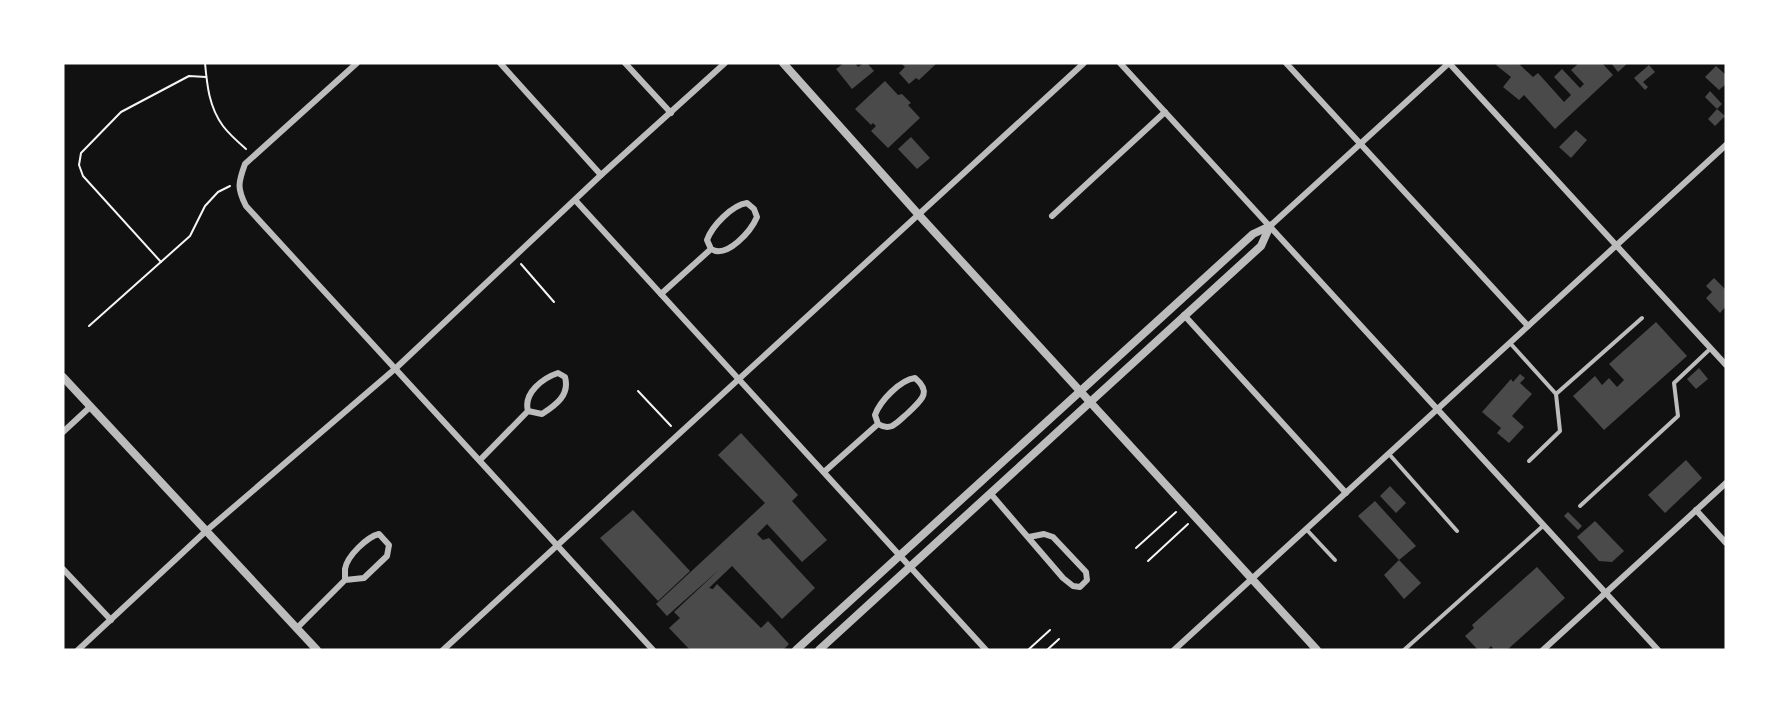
<svg xmlns="http://www.w3.org/2000/svg" width="1789" height="713" viewBox="0 0 1789 713" font-family="Commissioner,sans-serif">
	<rect width="100%" height="100%" fill="#111"/>
	<g fill="#4a4a4a">
		<path d="M844 63H855L858 67 864 63H867L874 71 852 89 836 69Z"/>
		<path d="M904 63H937L919 80 916 78 909 84 899 73 905 67 902 64Z"/>
		<path d="M1498 63H1522L1520 65 1533 77 1538 73 1564 102 1571 95 1554 77 1562 69 1580 88 1584 84 1571 70 1579 63H1602L1613 75 1555 129 1524 95 1519 100 1503 87 1511 77 1496 65Z"/>
		<path d="M1611 63H1628L1618 72Z"/>
		<path d="M1649 65 1655 72 1643 82 1648 87 1645 90 1634 78Z"/>
		<path d="M1716 66 1726 75V84L1719 90 1705 77Z"/>
		<path d="M885 81 898 95 902 94 911 103 908 105 920 118 888 148 871 131 876 126 873 123 871 125 855 109Z"/>
		<path d="M1710 91 1722 104 1717 109 1705 97Z"/>
		<path d="M1717 109 1725 116 1715 126 1708 119Z"/>
		<path d="M1576 130 1587 140 1571 158 1559 147Z"/>
		<path d="M911 137 930 158 917 169 898 149Z"/>
		<path d="M1714 278 1726 290V306L1720 313 1706 298 1712 292 1706 286Z"/>
		<path d="M1656 322 1687 356 1604 430 1573 396 1595 376 1602 385 1609 378 1617 387 1624 380 1609 364Z"/>
		<path d="M1699 368 1708 379 1696 389 1687 379Z"/>
		<path d="M1520 374 1525 378 1520 383 1532 394 1512 416 1524 427 1509 443 1497 433 1501 428 1482 412 1511 379 1513 382Z"/>
		<path d="M741 433 798 495 792 501 827 540 802 562 767 524 757 534 763 540 769 538 815 588 782 619 732 566 709 588 713 589 717 584 761 628 768 621 789 644 783 650H690L669 628 680 618 674 612 721 568 667 616 656 604 765 503 718 455Z"/>
		<path d="M1686 460 1702 478 1665 513 1648 495Z"/>
		<path d="M1390 486 1406 503 1396 513 1380 496Z"/>
		<path d="M1375 501 1416 546 1399 560 1358 516Z"/>
		<path d="M633 510 690 571 658 601 600 538Z"/>
		<path d="M1568 512 1582 526 1578 530 1564 516Z"/>
		<path d="M1595 521 1624 551 1612 562 1599 561 1577 537Z"/>
		<path d="M1399 560 1421 583 1404 599 1384 575Z"/>
		<path d="M1537 567 1565 598 1507 650H1494L1491 646 1487 650H1478L1465 636 1474 628 1472 625Z"/>
	</g>
	<g fill="none" stroke-linecap="round" stroke-linejoin="round">
		<g stroke="#f5f5f5" stroke-width="2">
			<path d="M205 63C207 85 209 107 223 126 229 134 238 142 246 149"/>
			<path d="M161 262 83 176 79 165 81 153 121 112 189 76 206 77"/>
			<path d="M521 264 554 302"/>
			<path d="M89 326 190 236 205 206 218 192 230 186"/>
			<path d="M638 391 671 426"/>
			<path d="M1136 548 1176 512"/>
			<path d="M1148 561 1188 524"/>
			<path d="M1028 650 1050 630"/>
			<path d="M1047 650 1059 639"/>
		</g>
		<g stroke="#bcbcbc" stroke-width="4">
			<path d="M1510 343 1556 394 1642 318"/>
			<path d="M1389 454 1457 531"/>
			<path d="M1529 461 1560 431 1556 394"/>
			<path d="M1580 506 1678 416 1674 383 1710 349"/>
			<path d="M1306 529 1335 560"/>
			<path d="M1404 650 1544 525"/>
		</g>
		<g stroke="#bcbcbc" stroke-width="6">
			<path d="M357 63 245 164C238 183 237 188 246 206L653 650"/>
			<path d="M500 63 601 175"/>
			<path d="M625 63 671 113"/>
			<path d="M1120 63 1658 650"/>
			<path d="M1286 63 1528 326"/>
			<path d="M1449 63 1726 365"/>
			<path d="M576 201 986 650"/>
			<path d="M1052 216 1165 112"/>
			<path d="M1270 226 1449 63"/>
			<path d="M661 294 711 249C727 259 751 231 757 217L754 209 747 203C732 205 712 226 707 240L711 249"/>
			<path d="M1184 315 1346 493"/>
			<path d="M63 432 90 407"/>
			<path d="M480 460 528 411 542 414C556 405 570 395 565 377L558 373C543 378 523 393 528 411"/>
			<path d="M824 472 878 424C883 427 887 428 892 426 898 423 903 417 908 413 920 401 933 393 915 378 900 380 880 401 875 415L878 424"/>
			<path d="M990 493 1063 578 1073 586 1080 587 1087 580 1086 572 1053 537 1044 534 1029 537"/>
			<path d="M1696 510 1726 543"/>
			<path d="M63 569 111 620"/>
			<path d="M297 628 345 580 364 578 387 556 389 545 379 534C367 537 347 556 345 569 345 573 345 576 345 580"/>
			<path d="M78 650 206 531 396 368 601 175 725 63"/>
			<path d="M443 650 1084 63"/>
			<path d="M1174 650 1726 145"/>
			<path d="M1543 650 1726 483"/>
		</g>
		<g stroke="#bcbcbc" stroke-width="8">
			<path d="M783 63 918 214 1317 650"/>
			<path d="M63 377 317 650"/>
			<path d="M796 650 1253 234 1270 226"/>
			<path d="M819 650 1261 246 1270 226"/>
		</g>
	</g>
	<rect width="1789" height="713" fill="none" stroke="#ffffff" stroke-width="129"/>
</svg>
